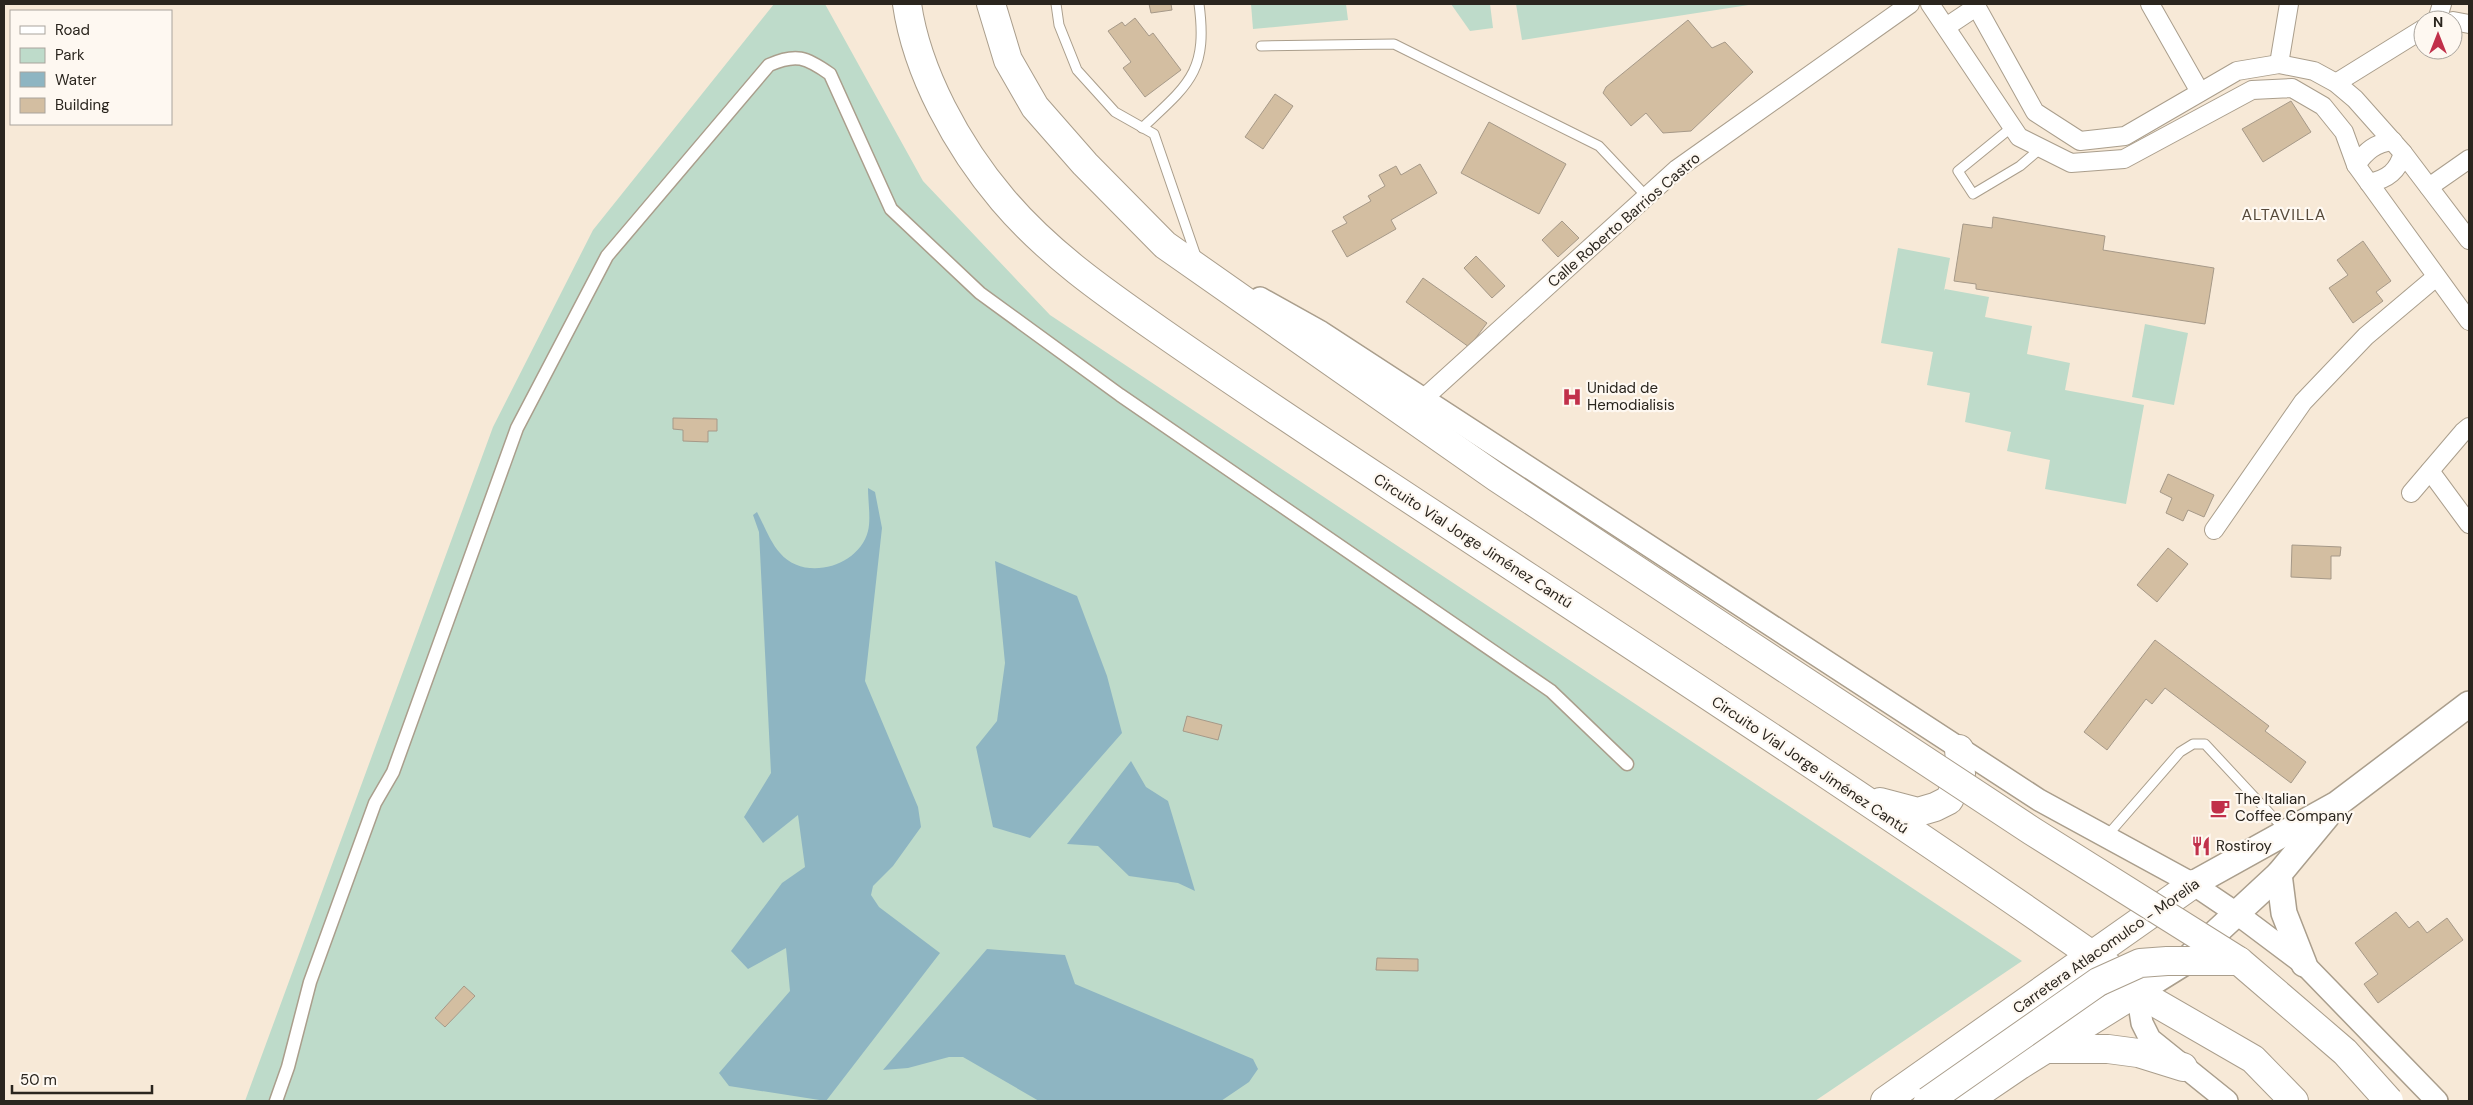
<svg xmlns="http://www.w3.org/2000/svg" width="2473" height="1105" viewBox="0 0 2473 1105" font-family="'DM Sans',sans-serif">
	<rect width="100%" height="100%" fill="#f7e9d7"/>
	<g fill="#bedbca">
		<path d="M774 4H825L923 181 1050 315 2022 961 1815 1101H245L493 427 593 230Z"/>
		<path d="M1251 4H1346L1348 20 1253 29Z"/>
		<path d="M1451 4H1490L1493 28 1470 31Z"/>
		<path d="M1516 4H1755L1522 40Z"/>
		<path d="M1898 248 1950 258 1944 291 1945 289 1989 297 1985 317 2032 326 2027 354 2070 363 2065 390 2144 405 2126 504 2045 489 2050 460 2007 451 2011 432 1965 422 1970 393 1927 385 1933 352 1881 343Z"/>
		<path d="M2145 324 2188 333 2174 405 2132 397Z"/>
	</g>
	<g fill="#8eb5c2">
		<path d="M868 488 875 492 882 528 865 681 918 807 921 827 893 866 873 886 871 895 879 907 940 953 826 1101 729 1086 719 1073 790 991 786 948 748 969 731 951 782 883 805 867 798 815 763 843 744 817 771 773 759 532 753 515 757 512C764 525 770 542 780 553 804 582 859 567 868 531 871 519 868 501 868 488Z"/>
		<path d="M995 561 1077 596 1107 676 1122 733 1030 838 993 827 976 747 997 721 1005 663Z"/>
		<path d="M1131 761 1146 787 1168 801 1195 891 1178 883 1129 876 1098 846 1067 844Z"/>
		<path d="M987 949 1065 955 1075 984 1253 1059 1258 1069 1249 1082 1221 1101H1039L963 1057H949L908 1068 883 1070Z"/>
	</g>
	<g fill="#d3bea1" stroke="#a69988">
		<path d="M1149 4H1171L1172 10 1151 13Z"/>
		<path d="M1135 18 1149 36 1153 33 1181 70 1145 97 1123 68 1131 62 1108 31 1122 22 1125 26Z"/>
		<path d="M1688 20 1712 48 1725 42 1753 72 1691 131 1663 133 1646 113 1631 126 1603 93 1606 87Z"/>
		<path d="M1275 94 1293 106 1263 149 1245 137Z"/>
		<path d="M2291 101 2311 132 2263 162 2242 129Z"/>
		<path d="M1489 122 1566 164 1539 214 1461 173Z"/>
		<path d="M1420 164 1437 193 1391 220 1396 229 1347 257 1332 231 1347 223 1343 217 1371 201 1368 196 1385 186 1379 175 1396 166 1401 175Z"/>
		<path d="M1993 217 2105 236 2103 250 2214 268 2205 324 1976 289V284L1954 281 1963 224 1992 228Z"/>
		<path d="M1562 221 1579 238 1558 257 1542 240Z"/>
		<path d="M2363 241 2391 281 2376 292 2383 301 2353 323 2329 288 2348 275 2337 260Z"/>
		<path d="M1476 256 1505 286 1492 298 1464 268Z"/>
		<path d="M1423 278 1487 323 1469 347 1406 302Z"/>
		<path d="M673 418 717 419V431H708V442L683 441V430L673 429Z"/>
		<path d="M2168 474 2214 495 2204 517 2188 510 2183 521 2166 513 2172 498 2160 492Z"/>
		<path d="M2292 545 2341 547 2340 556H2331V579L2291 577Z"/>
		<path d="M2168 548 2188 564 2157 602 2137 585Z"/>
		<path d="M2155 640 2269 726 2265 731 2306 762 2291 783 2165 688 2152 704 2146 699 2107 750 2084 732Z"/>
		<path d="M1187 716 1222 725 1218 740 1183 731Z"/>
		<path d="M2396 912 2409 928 2418 921 2427 933 2447 918 2463 940 2378 1003 2364 984 2378 974 2355 943Z"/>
		<path d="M1377 958 1418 959V971L1376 970Z"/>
		<path d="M464 986 475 996 445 1027 435 1018Z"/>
	</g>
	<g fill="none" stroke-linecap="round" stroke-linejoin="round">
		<defs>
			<g id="service">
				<path d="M1056 4 1059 25 1077 70 1115 112 1154 134 1197 259"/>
				<path d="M1261 46 1394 44 1599 146 1647 197"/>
				<path d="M2012 127 1958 171 1973 194 2020 166 2041 148"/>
				<path d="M1142 128C1189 84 1208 72 1199 4"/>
				<path d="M2106 837 2180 752 2193 744H2205L2285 830"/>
			</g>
			<path id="pedestrian" d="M276 1101 288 1067 310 982 375 803 393 772 517 428 607 256 769 65C796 53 806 57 830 74L891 209 980 293 1120 395 1551 691 1627 764"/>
			<g id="minor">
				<path d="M1930 4 2019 137 2071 163 2124 159 2252 90 2292 88 2323 106 2344 132 2356 165 2469 321"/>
				<path d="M1975 4 2035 112 2080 141 2125 136 2237 71 2279 64 2314 71 2336 83 2355 99 2403 153 2469 240"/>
				<path d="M2150 4 2200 92"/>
				<path d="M2437 20 2442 4"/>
				<path d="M2453 21 2469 24"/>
				<path d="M1946 27 1976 7"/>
				<path d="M2279 64 2289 4"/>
				<path d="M2336 83 2423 29"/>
				<path d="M2356 165C2366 151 2375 143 2393 141"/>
				<path d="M2369 183C2388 179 2398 171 2403 153"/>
				<path d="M2429 187 2469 159"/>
				<path d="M1423 399 1677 169 1910 4"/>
				<path d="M2430 471 2469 524"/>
				<path d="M2411 493 2463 432 2469 427"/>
				<path d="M2214 530 2303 402 2366 336 2436 277"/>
			</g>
			<g id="tertiary">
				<path d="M1260 298 1321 332 2039 800 2193 884 2236 913 2304 964 2437 1101"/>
				<path d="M2137 992 2142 1023 2150 1039 2227 1101"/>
			</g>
			<g id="secondary">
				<path d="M2279 874 2284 913 2304 964"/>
				<path d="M2193 884 2337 804 2469 704"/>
				<path d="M2137 992 2182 964 2279 874 2327 816"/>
			</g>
			<g id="primary">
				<path d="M907 4C917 73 958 147 1003 200 1048 253 1104 292 1160 331 1236 384 1313 435 1390 486 1631 645 1875 803 2112 969L2137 992 2253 1059 2294 1101"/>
				<path d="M991 4 1008 60 1035 107 1085 164 1165 245 1496 477 1733 634"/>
				<path d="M1880 802 1918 812 1935 807 1949 800 1961 774 1959 749"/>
				<path d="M2047 1049H2108L2138 1053 2183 1067"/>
				<path d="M1885 1101 2193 884"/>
				<path d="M1967 1101 2020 1065 2137 992"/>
			</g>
		</defs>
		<use href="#service" stroke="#aa9e8c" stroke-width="11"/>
		<use href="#pedestrian" stroke="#aa9e8c" stroke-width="15"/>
		<use href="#minor" stroke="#aa9e8c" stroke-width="20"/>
		<use href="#tertiary" stroke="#aa9e8c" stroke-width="24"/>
		<use href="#secondary" stroke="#aa9e8c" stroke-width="28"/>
		<use href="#primary" stroke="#aa9e8c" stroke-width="30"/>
		<use href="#service" stroke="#fff" stroke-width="9"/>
		<use href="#pedestrian" stroke="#fff" stroke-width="12"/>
		<use href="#minor" stroke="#fff" stroke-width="18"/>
		<use href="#tertiary" stroke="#fff" stroke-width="21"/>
		<use href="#secondary" stroke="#fff" stroke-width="25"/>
		<use href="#primary" stroke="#fff" stroke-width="28"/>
		<defs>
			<g id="primary-bridge">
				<path d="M1733 634 2032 831 2239 961 2345 1052 2389 1101"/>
				<path d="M1928 1101 2098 982 2140 963 2167 961H2239"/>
			</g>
		</defs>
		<use href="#primary-bridge" stroke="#aa9e8c" stroke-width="30" stroke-linecap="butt"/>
		<use href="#primary-bridge" stroke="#fff" stroke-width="28"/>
	</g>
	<defs>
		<symbol id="hospital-bare" viewBox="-9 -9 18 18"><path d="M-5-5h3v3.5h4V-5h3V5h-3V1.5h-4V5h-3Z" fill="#c1304a" stroke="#fef8f1" stroke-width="2.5" paint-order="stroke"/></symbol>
		<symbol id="cafe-bare" viewBox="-9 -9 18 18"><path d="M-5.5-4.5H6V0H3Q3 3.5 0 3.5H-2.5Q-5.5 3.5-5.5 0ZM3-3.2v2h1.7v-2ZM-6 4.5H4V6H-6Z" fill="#c1304a" stroke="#fef8f1" stroke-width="2.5" paint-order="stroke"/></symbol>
		<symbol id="restaurant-bare" viewBox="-9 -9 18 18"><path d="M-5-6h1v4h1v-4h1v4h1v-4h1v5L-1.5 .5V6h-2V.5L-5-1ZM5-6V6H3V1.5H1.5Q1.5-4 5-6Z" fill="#c1304a" stroke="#fef8f1" stroke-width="2.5" paint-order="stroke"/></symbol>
	</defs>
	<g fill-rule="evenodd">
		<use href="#hospital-bare" x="1558" y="383" width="28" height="28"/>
		<use href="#cafe-bare" x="2206" y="794" width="28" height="28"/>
		<use href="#restaurant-bare" x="2187" y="832" width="28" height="28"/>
	</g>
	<g text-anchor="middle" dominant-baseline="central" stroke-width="4.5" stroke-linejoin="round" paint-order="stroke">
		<g font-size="15" fill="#2a251e" stroke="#fef8f1">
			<text transform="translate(1624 220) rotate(-41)">Calle Roberto Barrios Castro</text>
			<text transform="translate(1473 541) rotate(33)">Circuito Vial Jorge Jiménez Cantú</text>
			<text transform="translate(1810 765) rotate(34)">Circuito Vial Jorge Jiménez Cantú</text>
			<text transform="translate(2106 946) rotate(-35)">Carretera Atlacomulco - Morelia</text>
		</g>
		<g font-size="15" fill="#2a251e" stroke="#fef8f1" text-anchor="start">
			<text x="1587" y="388">Unidad de<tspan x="1587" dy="17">Hemodialisis</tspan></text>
			<text x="2235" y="799">The Italian<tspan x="2235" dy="17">Coffee Company</tspan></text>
			<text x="2216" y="846">Rostiroy</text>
		</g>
		<g font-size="16" letter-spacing="1" fill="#55493a" stroke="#fef8f1">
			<text x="2284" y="214">ALTAVILLA</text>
		</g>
	</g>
	<rect width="2473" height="1105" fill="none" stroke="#2a251e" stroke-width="10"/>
	<rect x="10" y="10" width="162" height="115" fill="#fef8f1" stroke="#a9a49d"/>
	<rect x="20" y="26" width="25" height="8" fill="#ffffff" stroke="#a9a49d"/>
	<text x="55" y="35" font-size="15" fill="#2a251e">Road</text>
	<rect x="20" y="48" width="25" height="15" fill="#bedbca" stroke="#a9a49d"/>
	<text x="55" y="60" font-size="15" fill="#2a251e">Park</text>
	<rect x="20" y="72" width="25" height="15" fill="#8eb5c2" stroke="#a9a49d"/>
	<text x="55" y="85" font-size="15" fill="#2a251e">Water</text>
	<rect x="20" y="98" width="25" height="15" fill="#d3bea1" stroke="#a9a49d"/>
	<text x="55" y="110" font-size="15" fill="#2a251e">Building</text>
	<g transform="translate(2438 35)"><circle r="24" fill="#fef8f1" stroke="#a9a49d"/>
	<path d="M0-4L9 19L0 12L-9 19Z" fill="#c1304a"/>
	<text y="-8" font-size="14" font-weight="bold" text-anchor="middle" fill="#2a251e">N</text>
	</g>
	<path d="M12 1085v8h140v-8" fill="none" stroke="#2a251e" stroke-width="2.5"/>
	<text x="20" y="1085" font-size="15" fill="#2a251e" stroke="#fef8f1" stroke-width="4" paint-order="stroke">50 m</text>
</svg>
